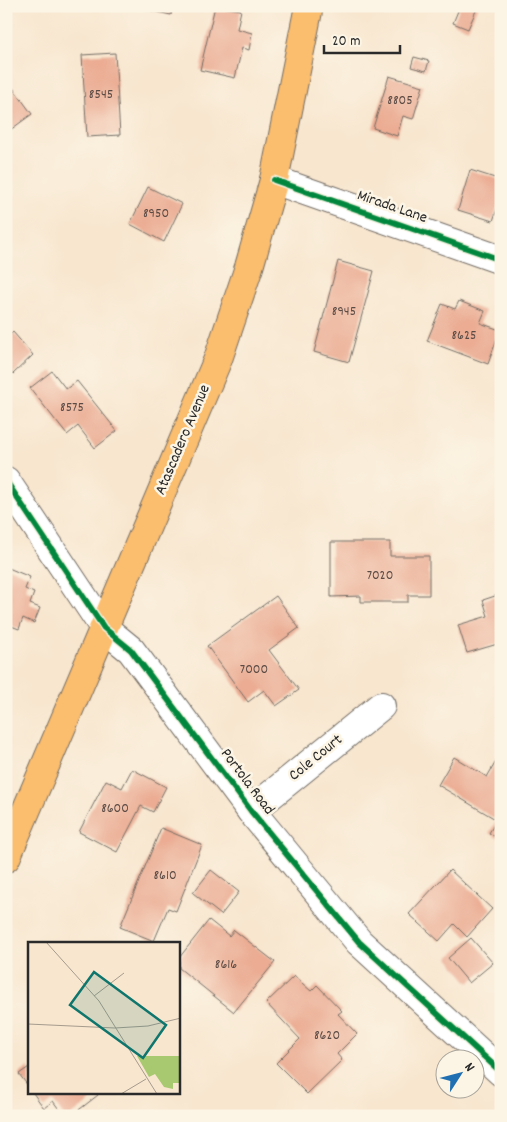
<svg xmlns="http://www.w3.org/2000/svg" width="507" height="1122" viewBox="0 0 507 1122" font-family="Dekko,sans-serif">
	<rect width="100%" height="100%" fill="#fcf5e5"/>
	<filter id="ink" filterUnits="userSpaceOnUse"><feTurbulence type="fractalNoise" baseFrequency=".02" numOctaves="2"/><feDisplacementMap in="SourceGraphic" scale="10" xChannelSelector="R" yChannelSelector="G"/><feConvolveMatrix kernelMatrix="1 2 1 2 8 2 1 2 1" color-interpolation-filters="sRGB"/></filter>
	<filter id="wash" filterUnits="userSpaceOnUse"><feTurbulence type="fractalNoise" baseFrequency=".0096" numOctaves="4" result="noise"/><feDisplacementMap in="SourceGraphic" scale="20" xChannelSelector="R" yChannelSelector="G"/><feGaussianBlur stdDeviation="1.12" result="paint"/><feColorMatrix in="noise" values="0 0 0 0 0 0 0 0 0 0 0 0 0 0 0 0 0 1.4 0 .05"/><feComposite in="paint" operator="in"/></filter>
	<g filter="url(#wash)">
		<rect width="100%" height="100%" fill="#f8e6cf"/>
		<g id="blocks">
			<g fill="#ebac93">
				<path d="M144 6H173L171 15 144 9Z"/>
				<path d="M215 6 241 10 237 29 252 33 249 50 242 48 235 78 200 70Z"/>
				<path d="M460 6H478L468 29 453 23Z"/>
				<path d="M115 53 120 135 87 137 82 55Z"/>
				<path d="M414 57 429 61 426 71 411 67Z"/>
				<path d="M389 76 423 86 413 119 403 116 397 136 373 128Z"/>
				<path d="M13 88 32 114 6 133V93Z"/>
				<path d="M470 170 501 180V197L493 221 458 210Z"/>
				<path d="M148 187 182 204 164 242 130 224Z"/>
				<path d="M338 261 374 271 349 362 314 352Z"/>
				<path d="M459 301 485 311 480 323 500 330 488 364 427 341 442 304 455 309Z"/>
				<path d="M13 332 33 355 13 374 6 367V338Z"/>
				<path d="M52 371 66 389 77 381 117 431 95 448 78 426 67 435 30 388Z"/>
				<path d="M6 526 12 528 7 546 6 545Z"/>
				<path d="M331 542H390V556H429V595H408V602H361V596L331 597Z"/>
				<path d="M6 567 30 577 25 589 34 593 30 604 40 608 34 623 23 618 19 629 6 624Z"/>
				<path d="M501 594V643L467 653 458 625 488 616 483 600Z"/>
				<path d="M276 596 299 628 269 650 299 690 276 706 264 690 248 702 207 646Z"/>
				<path d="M501 753V840L489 833 497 820 438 785 454 757 487 777Z"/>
				<path d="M132 769 166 787 153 812 141 806 117 852 79 832 106 780 122 788Z"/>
				<path d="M161 828 202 845 176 911 168 908 154 941 120 927Z"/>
				<path d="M211 870 239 892 221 915 193 893Z"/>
				<path d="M450 870 492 909 467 937 454 924 439 941 409 914Z"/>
				<path d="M209 920 229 936 234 930 275 962 234 1012 179 968V958Z"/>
				<path d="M471 938 493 963 469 983 448 958Z"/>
				<path d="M294 976 311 991 317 985 342 1011 338 1014 357 1034 337 1054 342 1060 307 1094 276 1063 300 1039 266 1003Z"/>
				<path d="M29 1067V1087L19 1074Z"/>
				<path d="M33 1093H96L98 1095 71 1116H64L53 1101 44 1108Z"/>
			</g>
		</g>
	</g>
	<g filter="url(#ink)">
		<use href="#blocks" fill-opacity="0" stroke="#736c64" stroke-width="1"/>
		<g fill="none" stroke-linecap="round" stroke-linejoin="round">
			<defs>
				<g id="minor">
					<path d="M274 180 501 260"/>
					<path d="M6 481 104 628 131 650 251 811 359 942 501 1072"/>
					<path d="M251 811 381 706"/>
				</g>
				<path id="major" d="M6 858 218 359 249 267 274 180 309 6"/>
			</defs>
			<use href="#minor" stroke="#736c64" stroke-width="30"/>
			<use href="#major" stroke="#736c64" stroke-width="30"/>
			<use href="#minor" stroke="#fff" stroke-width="28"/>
			<use href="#major" stroke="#fbbd6e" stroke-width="28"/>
			<defs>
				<g id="cycleway">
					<path d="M274 180 501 260"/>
					<path d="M6 481 104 628 131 650 251 811 359 942 501 1072"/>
				</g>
			</defs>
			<use href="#cycleway" stroke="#fcf5e5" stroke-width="9"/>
			<use href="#cycleway" stroke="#00873e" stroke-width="6"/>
		</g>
	</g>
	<g text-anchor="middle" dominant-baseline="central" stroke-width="5" stroke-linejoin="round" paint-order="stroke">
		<g font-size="14" fill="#5b4b45">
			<text x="101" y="95">8545</text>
			<text x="400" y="101">8805</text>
			<text x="156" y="214">8950</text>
			<text x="344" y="312">8945</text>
			<text x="464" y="336">8625</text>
			<text x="72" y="408">8575</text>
			<text x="380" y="576">7020</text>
			<text x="254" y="670">7000</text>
			<text x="115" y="809">8600</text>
			<text x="165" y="876">8610</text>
			<text x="226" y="965">8616</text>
			<text x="327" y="1036">8620</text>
		</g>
		<g font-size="16" fill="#2b2b2b" stroke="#fcf5e5">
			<text transform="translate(392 207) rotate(19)">Mirada Lane</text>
			<text transform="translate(183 440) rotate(-67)">Atascadero Avenue</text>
			<text transform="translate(316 758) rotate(-39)">Cole Court</text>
			<text transform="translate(247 782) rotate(53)">Portola Road</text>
		</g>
	</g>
	<g transform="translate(28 942)">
		<rect width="152" height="152" fill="#f8e6cf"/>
		<path d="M109 114H152V141H145V147L136 145 127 132 121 135Z" fill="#a9c971"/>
		<path fill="none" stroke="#a69b8d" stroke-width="1" d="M18 0 71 59 129 152M66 54 96 31M0 82 87 86 120 84 153 76M93 152 118 137"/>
		<path fill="#0f766e" fill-opacity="0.15" stroke="#0f766e" stroke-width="2.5" d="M66 30 138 83 115 116 42 63Z"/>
		<rect width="152" height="152" fill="none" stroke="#2b2b2b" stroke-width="2.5"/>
	</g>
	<rect width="507" height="1122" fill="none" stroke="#fcf5e5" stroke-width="25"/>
	<g transform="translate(460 1074) rotate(54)"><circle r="24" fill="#fcf5e5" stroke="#a8a49b"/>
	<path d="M0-4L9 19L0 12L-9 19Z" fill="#1f6fb2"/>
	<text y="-8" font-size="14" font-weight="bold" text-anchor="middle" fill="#2b2b2b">N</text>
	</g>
	<path d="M324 45v8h76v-8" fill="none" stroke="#2b2b2b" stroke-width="2.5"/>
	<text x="332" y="45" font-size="15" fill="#2b2b2b" stroke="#fcf5e5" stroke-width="4" paint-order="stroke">20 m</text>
</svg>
